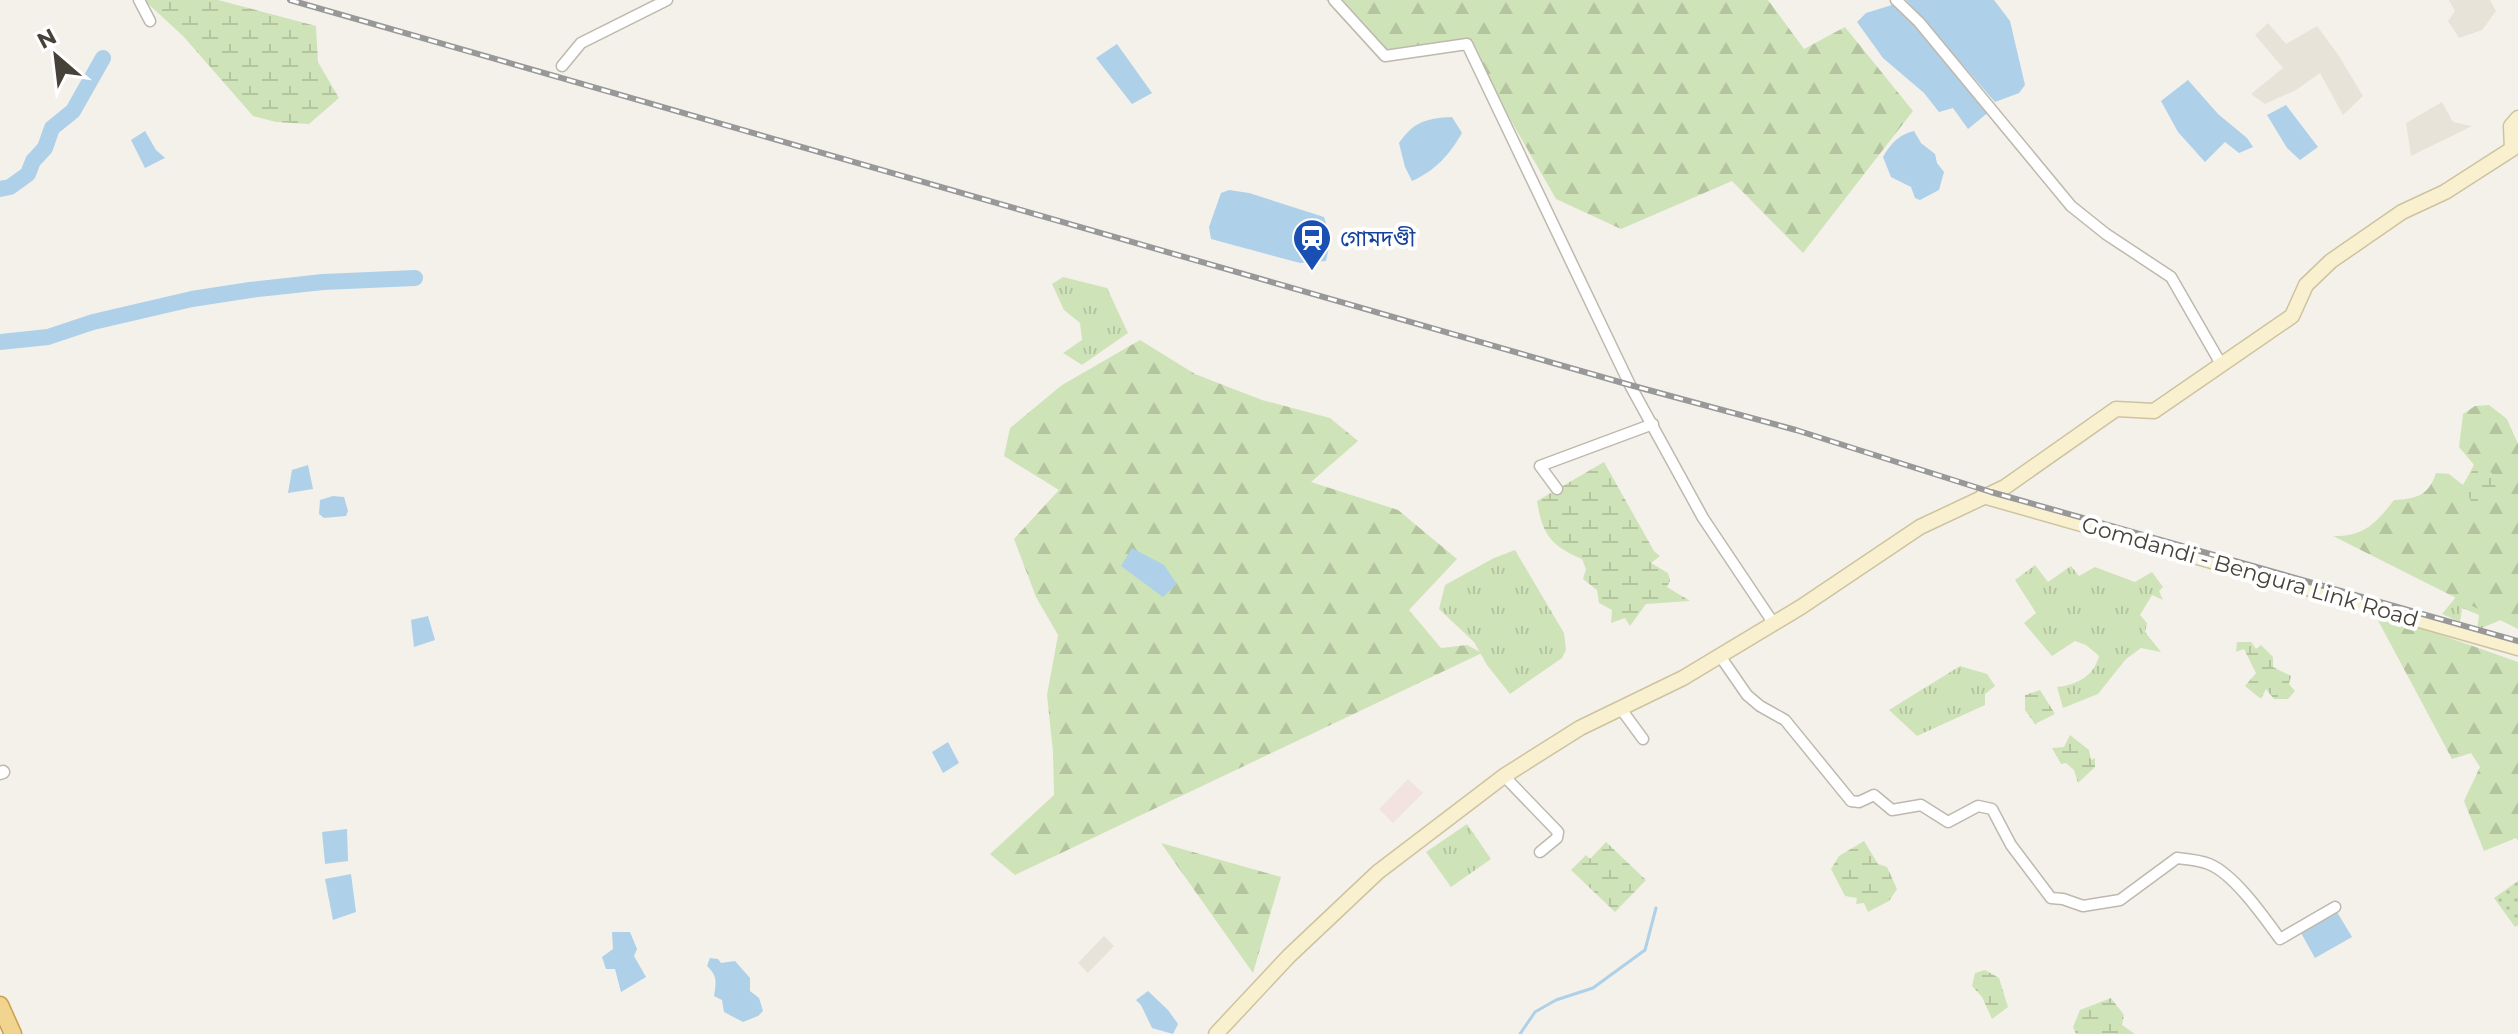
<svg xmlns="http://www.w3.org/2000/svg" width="2518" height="1034" viewBox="0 0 2518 1034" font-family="Montserrat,'Noto Sans Bengali',sans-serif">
	<defs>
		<pattern id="grass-tufts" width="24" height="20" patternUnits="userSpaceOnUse" patternTransform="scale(2)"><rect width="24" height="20" fill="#cfe3b8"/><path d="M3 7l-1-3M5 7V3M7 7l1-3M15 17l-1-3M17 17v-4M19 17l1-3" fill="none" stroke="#b3c49f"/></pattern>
		<pattern id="forest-firs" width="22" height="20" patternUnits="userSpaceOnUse" patternTransform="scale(2)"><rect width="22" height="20" fill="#cfe3b8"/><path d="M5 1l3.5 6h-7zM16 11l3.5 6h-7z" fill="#b3c49f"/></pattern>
		<pattern id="wetland-marsh" width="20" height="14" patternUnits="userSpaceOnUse" patternTransform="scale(2)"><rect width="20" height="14" fill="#cfe3b8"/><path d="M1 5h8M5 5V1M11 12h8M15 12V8" fill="none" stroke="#b3c49f"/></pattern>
		<pattern id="park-dots" width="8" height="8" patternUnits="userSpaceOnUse" patternTransform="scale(2)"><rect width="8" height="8" fill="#cfe3b8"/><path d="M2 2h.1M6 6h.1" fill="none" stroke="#b3c49f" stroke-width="1.8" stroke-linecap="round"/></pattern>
	</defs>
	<rect width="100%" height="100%" fill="#f4f1eb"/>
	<g fill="#e7e3d9">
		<path d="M2449 0H2490L2496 11 2482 30 2459 38 2448 21 2455 11Z"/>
		<path d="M2268 23 2286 44 2317 26 2339 56 2363 96 2343 115 2320 73 2296 90 2265 104 2251 94 2283 68 2255 35Z"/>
		<path d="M2442 102 2453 122 2472 126 2411 156 2406 123Z"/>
		<path d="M1104 936 1114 946 1088 973 1078 963Z"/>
	</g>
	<path fill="#f2e3e0" d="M1408 779 1423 793 1393 823 1379 809Z"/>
	<g fill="url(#grass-tufts)">
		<path d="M1063 277 1107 288 1128 333 1082 365 1063 353 1082 340 1080 323 1064 310 1052 284Z"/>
		<path d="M1515 550 1564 633 1566 650 1562 658 1510 694 1487 665 1474 642 1439 609 1445 585 1494 558Z"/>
		<path d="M2035 565 2048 582 2071 566 2079 576 2095 567 2135 582 2152 572 2163 587 2159 591 2163 600 2152 595 2140 615 2147 623 2145 632 2161 652 2141 648 2126 659 2098 694 2063 708 2057 687C2077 685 2094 676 2099 656L2086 645 2075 641 2052 656 2024 623 2036 613 2015 580Z"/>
		<path d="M2469 581 2510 616 2477 630 2479 615 2462 608 2460 622 2442 614Z"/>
		<path d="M1960 666 1987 674 1995 686 1985 694V705L1917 736 1889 710Z"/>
		<path d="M1467 824 1491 859 1451 887 1426 852Z"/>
	</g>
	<g fill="url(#forest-firs)">
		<path d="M1326 0H1768L1804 49 1845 27 1913 111 1803 253 1732 181 1621 229 1556 199 1467 44 1385 56Z"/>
		<path d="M1140 340 1195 374 1262 400 1330 418 1358 441 1311 482 1398 510 1457 559 1409 610 1441 648 1467 645 1482 653 1015 875 990 854 1054 795 1053 752 1047 695 1058 635 1036 597 1014 539 1059 490 1004 456 1010 428 1062 385Z"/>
		<path d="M2489 405 2507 419 2518 444V629L2333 536C2364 537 2376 523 2394 500 2417 499 2429 495 2436 473L2449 474 2463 485 2474 465 2459 447 2463 414 2475 406Z"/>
		<path d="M2373 611 2518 662V841L2516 838 2484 851 2464 801 2480 767 2471 753 2452 759Z"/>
		<path d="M1161 843 1281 877 1253 973Z"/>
	</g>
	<g fill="url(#wetland-marsh)">
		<path d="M144 0H218L316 26 318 62 339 98 309 124 276 122 253 116 184 37Z"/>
		<path d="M1604 462 1654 551 1660 556 1651 563 1668 573 1670 581 1667 587 1690 601 1646 604 1630 626 1625 618 1611 623 1612 610 1599 603 1597 590 1583 579 1586 569 1582 559C1551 546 1542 534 1537 501Z"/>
		<path d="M2485 470 2492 473 2497 492 2488 500 2473 505 2463 485 2472 471Z"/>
		<path d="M2237 642H2251L2256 649 2261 645 2273 657V667L2291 676 2289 684 2295 691 2288 699H2274L2266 689 2261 699 2245 686 2256 673 2244 649 2236 652Z"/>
		<path d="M2040 690 2055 714 2035 724 2025 710V695Z"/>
		<path d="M2070 735 2089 750 2091 760 2095 758V767L2078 783 2074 770 2066 763 2061 764 2052 748 2064 747Z"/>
		<path d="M1864 841 1878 864 1887 867 1897 889 1889 901 1868 912 1864 903 1856 904 1857 898 1845 896 1831 869 1839 856Z"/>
		<path d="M1606 842 1646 880 1615 912 1571 870 1586 855 1590 859Z"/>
		<path d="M1985 970 1999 978 2008 1007 1992 1019 1982 997 1972 986 1975 973Z"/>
		<path d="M2111 998 2124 1015 2122 1025 2135 1034H2076L2073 1027 2080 1010Z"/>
	</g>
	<path fill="url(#park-dots)" d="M2518 881V925L2515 927 2494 898Z"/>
	<g fill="#aed0e9">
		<path d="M1906 0H1994L2010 21 2025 85 2019 93 1995 102Z"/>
		<path d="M1895 4 1990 111 1968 129 1953 108 1939 112 1924 93 1883 58 1857 22 1866 13Z"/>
		<path d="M1117 44 1152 93 1132 104 1096 58Z"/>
		<path d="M2188 80 2218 114 2247 138 2253 147 2239 153 2225 142 2205 162 2178 132 2161 101Z"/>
		<path d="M2286 105 2318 147 2300 160 2287 148 2267 115Z"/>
		<path d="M1452 117 1462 133C1449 155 1436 170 1412 181L1405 167 1399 143C1413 122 1427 118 1452 117Z"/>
		<path d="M145 131 156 150 165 158 145 168 131 140Z"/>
		<path d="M1914 131 1921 143 1935 154 1937 163 1944 172 1939 190 1920 200 1915 198 1911 187 1891 177 1883 157C1890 144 1900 134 1914 131Z"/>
		<path d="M1229 190 1249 193 1324 217 1331 238 1326 261 1300 263 1211 239 1209 227 1221 193Z"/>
		<path d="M308 465 313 489 288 493 292 470Z"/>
		<path d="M333 496 344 497 348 511 346 516 324 518 319 514 320 500Z"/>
		<path d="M1132 548 1164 565 1177 584 1163 597 1121 566Z"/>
		<path d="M428 616 435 640 414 647 411 620Z"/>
		<path d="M948 742 959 763 943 773 932 752Z"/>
		<path d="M347 829 348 861 325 864 322 832Z"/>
		<path d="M351 874 356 912 333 920 325 879Z"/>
		<path d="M2337 912 2352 937 2315 958 2301 933Z"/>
		<path d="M612 932H630L637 949 634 956 646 977 621 992 615 969H606L602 957 613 949Z"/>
		<path d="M710 958 718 959 721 963 735 961 750 978V991L759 998 763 1011 758 1016 743 1022 724 1012 722 1000 714 996C716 983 718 976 707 966Z"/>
		<path d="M1148 991 1168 1010 1178 1024 1173 1034 1152 1028 1141 1005 1136 1000Z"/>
	</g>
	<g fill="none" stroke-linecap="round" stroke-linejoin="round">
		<path stroke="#aed0e9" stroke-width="3" d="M1520 1034 1535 1012 1556 1000 1593 988 1645 950 1656 908"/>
		<g stroke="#aed0e9" stroke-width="16">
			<path d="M0 189 10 187 28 174 33 161 45 148 52 128 73 111 103 58"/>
			<path d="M0 342 48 337 93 322 192 299 250 290 323 282 415 278"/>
		</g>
		<defs>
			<g id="minor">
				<path d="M139 0 150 21"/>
				<path d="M1334 0 1385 56 1467 44 1630 385 1703 518 1774 624"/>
				<path d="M1896 0 1919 22 2071 206 2106 234 2171 277 2221 364"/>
				<path d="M562 66 581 43 667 0"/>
				<path d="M1557 489 1540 466 1653 424"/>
				<path d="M1720 656 1747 695 1760 706 1785 720 1851 801 1859 802 1874 795 1892 810 1921 805 1948 822 1978 806 1992 809 2011 845 2051 898 2063 899 2083 906 2120 900 2177 858C2187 859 2199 860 2209 864 2234 874 2264 917 2280 939L2335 907"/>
				<path d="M1621 709 1643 739"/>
				<path d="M1504 776 1558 832 1557 838 1540 852"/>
			</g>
			<path id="tertiary" d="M0 773 3 772"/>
			<g id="secondary">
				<path d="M1983 496 2518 648"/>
				<path d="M1216 1034 1289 956 1378 872 1504 776 1580 728 1683 678 1801 607 1920 527 2005 487 2116 409 2154 411 2292 316 2306 285 2331 261 2402 212 2445 192 2512 149 2511 126 2518 118"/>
			</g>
			<path id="trunk" d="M0 1005 13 1034"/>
		</defs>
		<use href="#minor" stroke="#beb9ae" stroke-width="13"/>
		<use href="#tertiary" stroke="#beb9ae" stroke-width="15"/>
		<use href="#secondary" stroke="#cec39f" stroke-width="17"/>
		<use href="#trunk" stroke="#cd9f4c" stroke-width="19"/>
		<use href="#minor" stroke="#fff" stroke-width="10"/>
		<use href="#tertiary" stroke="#fff" stroke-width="12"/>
		<use href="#secondary" stroke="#f9f0cf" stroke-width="14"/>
		<use href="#trunk" stroke="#f0d490" stroke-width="16"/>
		<defs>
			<path id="rail" d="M290 0 1630 385 1796 430 1991 492 2518 641"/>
		</defs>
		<use href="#rail" stroke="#989898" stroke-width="6"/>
		<use href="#rail" stroke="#fff" stroke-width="3" stroke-dasharray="9" stroke-linecap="butt"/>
	</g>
	<defs>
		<symbol id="station-pin" viewBox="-11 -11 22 30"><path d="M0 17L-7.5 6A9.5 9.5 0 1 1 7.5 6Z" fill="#1a4fb4" stroke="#fff"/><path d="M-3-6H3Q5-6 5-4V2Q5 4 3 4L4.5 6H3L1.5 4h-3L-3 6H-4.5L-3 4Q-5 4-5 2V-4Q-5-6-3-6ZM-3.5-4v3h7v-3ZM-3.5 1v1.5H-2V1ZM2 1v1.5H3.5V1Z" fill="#fff"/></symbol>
	</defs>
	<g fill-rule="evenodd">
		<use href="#station-pin" x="1290" y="216" width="44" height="60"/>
	</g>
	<g text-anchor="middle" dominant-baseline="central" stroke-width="8" stroke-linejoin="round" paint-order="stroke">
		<g font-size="22" fill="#164399" stroke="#fff" text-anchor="start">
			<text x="1340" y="238">গোমদণ্ডী</text>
		</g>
		<g font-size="22" fill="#474239" stroke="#fff">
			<text transform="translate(2250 572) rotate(16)">Gomdandi - Bengura Link Road</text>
		</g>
	</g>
	<g transform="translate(56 56) rotate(332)" stroke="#ffffff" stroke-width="6" paint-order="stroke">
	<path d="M0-6L14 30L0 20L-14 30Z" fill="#474239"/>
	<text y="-12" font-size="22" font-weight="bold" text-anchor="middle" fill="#474239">N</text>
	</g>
</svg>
